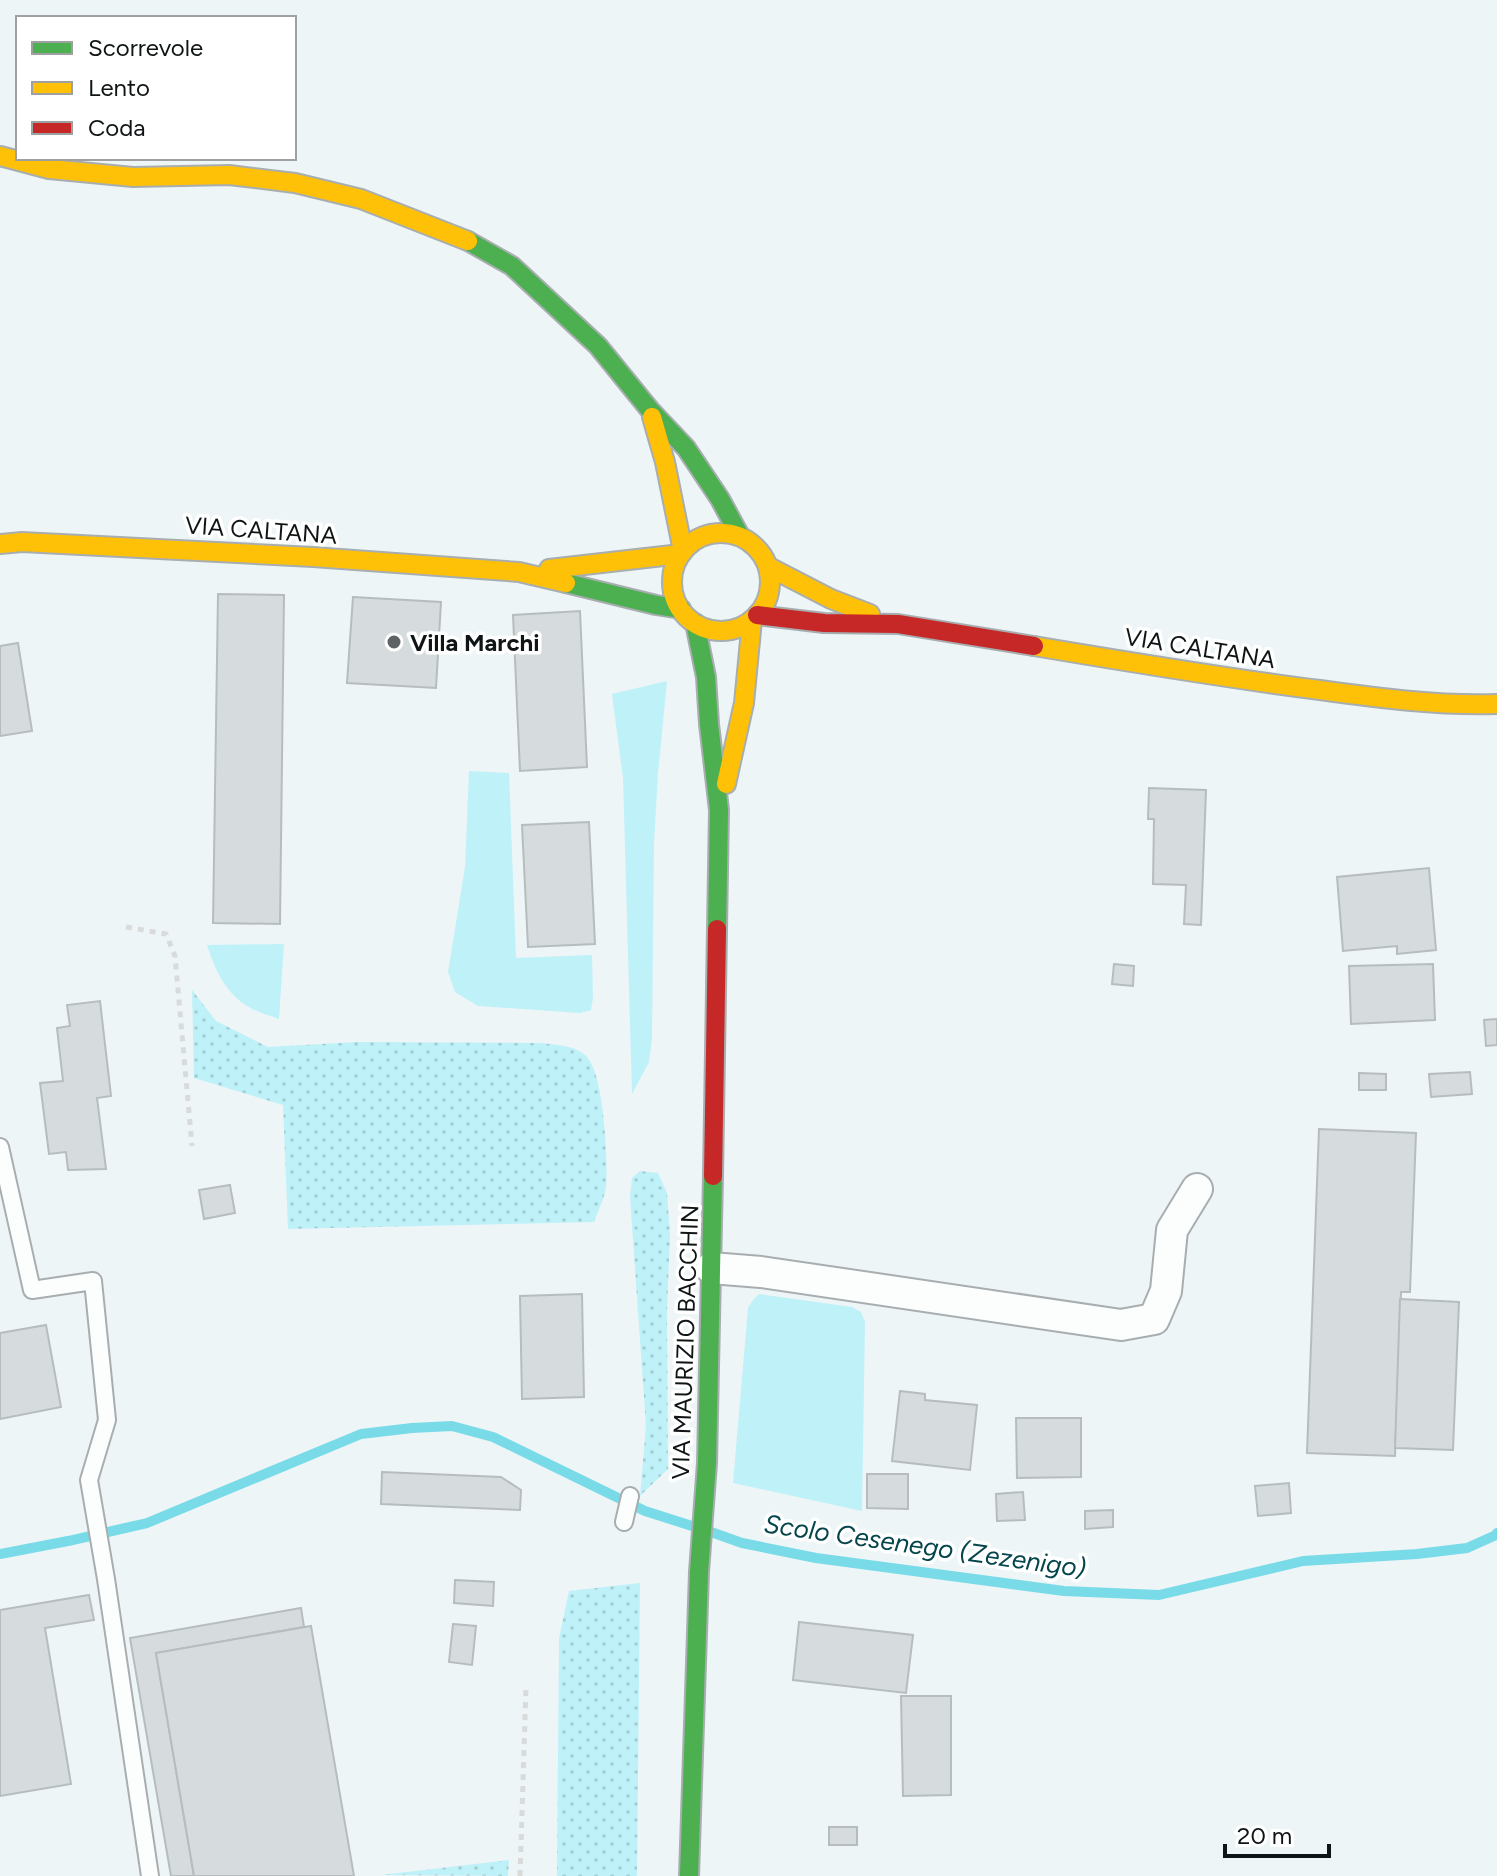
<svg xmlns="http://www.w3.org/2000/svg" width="1497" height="1876" viewBox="0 0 1497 1876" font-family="Figtree,sans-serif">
	<defs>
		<pattern id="grass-dots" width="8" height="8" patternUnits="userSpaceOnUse" patternTransform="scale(2)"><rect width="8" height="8" fill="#bff1f9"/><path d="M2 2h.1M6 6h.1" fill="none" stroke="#a3ced5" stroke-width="1.8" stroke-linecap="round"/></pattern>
	</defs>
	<rect width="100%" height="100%" fill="#edf5f7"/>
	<g fill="url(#grass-dots)">
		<path d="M192 990 216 1021 268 1047 357 1042 541 1043C556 1045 576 1045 587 1057 604 1075 608 1161 606 1186 605 1198 598 1210 594 1222L288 1229 283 1105 194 1078Z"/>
		<path d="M640 1171 658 1173 667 1193 670 1235 667 1312 668 1469 640 1496 646 1426 630 1197 632 1178Z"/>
		<path d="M640 1583 637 1876H557L559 1639 569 1591Z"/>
		<path d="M509 1860 508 1876 381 1875Z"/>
	</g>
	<g fill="#bff1f9">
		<path d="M667 681 658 773 654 843 652 1038 649 1062 632 1094 623 778 612 694Z"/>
		<path d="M469 771 509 773 516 958 592 955 593 998 591 1010 580 1013 478 1006 455 992 448 972 465 867Z"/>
		<path d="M284 944 279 1019C268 1015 253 1011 244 1004 224 990 214 967 207 945Z"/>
		<path d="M759 1294 852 1307 861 1312 865 1322 862 1511 733 1483 748 1308 752 1301Z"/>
	</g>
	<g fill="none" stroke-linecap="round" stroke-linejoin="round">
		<g stroke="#79dbe8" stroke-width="10">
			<path d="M711 1532 742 1543 816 1558 1064 1591 1159 1595 1303 1561 1417 1554 1467 1548 1496 1535 1497 1533"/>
			<path d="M0 1554 68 1541 147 1523 361 1434 412 1428 452 1426 493 1437 645 1511 692 1526"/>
		</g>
	</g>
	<g fill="#d6dcdd" stroke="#b7bdbe" stroke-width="2">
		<path d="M218 594 284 595 280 924 213 923Z"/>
		<path d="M353 597 441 602 436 688 347 683Z"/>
		<path d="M580 611 587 767 520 771 513 615Z"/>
		<path d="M18 643 32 731 0 736V646Z"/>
		<path d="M1149 788 1206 790 1201 925 1184 924 1186 885 1153 884 1154 819H1148Z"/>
		<path d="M589 822 595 944 528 947 522 825Z"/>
		<path d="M1429 868 1436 950 1397 954V946L1343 951 1337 877Z"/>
		<path d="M1114 964 1134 966 1133 986 1112 984Z"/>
		<path d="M1433 964 1435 1020 1351 1024 1349 966Z"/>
		<path d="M100 1001 111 1096 97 1098 106 1169 68 1170 66 1152 49 1154 40 1083 63 1081 57 1028 70 1026 67 1005Z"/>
		<path d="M1497 1019V1045L1486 1046 1484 1020Z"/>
		<path d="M1470 1072 1472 1094 1431 1097 1429 1074Z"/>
		<path d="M1359 1073 1386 1074V1090H1359Z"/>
		<path d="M1319 1129 1416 1133 1410 1292H1401L1395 1456 1307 1453Z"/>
		<path d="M230 1185 235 1213 204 1219 199 1190Z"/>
		<path d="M582 1294 584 1397 522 1399 520 1296Z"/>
		<path d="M1400 1299 1459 1302 1453 1450 1395 1448Z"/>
		<path d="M46 1325 61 1407 0 1419V1333Z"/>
		<path d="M900 1391 925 1394V1400L977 1405 970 1470 892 1461Z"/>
		<path d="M1016 1418H1081V1477L1017 1478Z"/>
		<path d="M382 1472 501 1477 521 1490 520 1510 381 1504Z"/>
		<path d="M867 1474H908V1509L867 1508Z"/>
		<path d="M1289 1483 1291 1513 1258 1516 1255 1486Z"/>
		<path d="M1023 1492 1025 1520 997 1521 996 1494Z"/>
		<path d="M1113 1510V1527L1085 1529V1511Z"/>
		<path d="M455 1580 494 1582 493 1606 454 1603Z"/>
		<path d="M89 1595 94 1620 45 1628 71 1784 0 1796V1610Z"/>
		<path d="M301 1608 304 1627 156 1653 194 1876H171L130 1638Z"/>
		<path d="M799 1622 913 1635 906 1693 793 1680Z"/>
		<path d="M453 1624 476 1626 472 1665 449 1662Z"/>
		<path d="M311 1626 354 1876H194L156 1653Z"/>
		<path d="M901 1696H951V1795L903 1796Z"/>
		<rect x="829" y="1827" width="28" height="18"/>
	</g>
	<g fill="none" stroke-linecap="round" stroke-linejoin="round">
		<defs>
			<g id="lane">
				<path d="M0 1147 32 1290 93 1281 107 1420 89 1480 106 1579 150 1876"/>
				<path d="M624 1522 630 1496"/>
			</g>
			<path id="street" d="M711 1268 761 1272 1121 1325 1154 1319 1166 1291 1172 1230 1197 1189"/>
			<g id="fast">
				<path d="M468 241 512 266 598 346 650 410 686 448 720 499 740 536"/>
				<path d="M566 583 656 605 681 609"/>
				<path d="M695 623 706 677 709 724 719 810 717 929"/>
				<path d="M689 1876 699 1572 707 1463 713 1176"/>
			</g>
			<g id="slow">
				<path d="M0 156 49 169 133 177 229 175 295 183 361 199 468 241"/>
				<path d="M652 417 665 462 683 551"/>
				<circle cx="721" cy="582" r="49"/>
				<path d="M0 544 22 542 313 557 519 572 566 583"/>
				<path d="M769 567 831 599 870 614"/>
				<path d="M549 569 681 554"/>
				<path d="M1034 646C1129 662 1224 678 1320 690 1379 698 1438 706 1497 704"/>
				<path d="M726 784 744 703 752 620"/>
			</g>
			<g id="jam">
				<path d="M757 615 824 623 898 624 1034 646"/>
				<path d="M713 1176 717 929"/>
			</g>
		</defs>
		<use href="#lane" stroke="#a8aeb0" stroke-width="20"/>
		<use href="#street" stroke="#a8aeb0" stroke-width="34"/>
		<use href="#fast" stroke="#a8aeb0" stroke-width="22"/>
		<use href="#slow" stroke="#a8aeb0" stroke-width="22"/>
		<use href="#jam" stroke="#a8aeb0" stroke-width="22"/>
		<g stroke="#d9dbdb" stroke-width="5" stroke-dasharray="6 6" stroke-linecap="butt">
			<path d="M126 927 166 934 175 956 192 1146"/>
			<path d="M520 1876 526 1687"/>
		</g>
		<use href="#lane" stroke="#fcfefe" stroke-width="16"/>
		<use href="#street" stroke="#fcfefe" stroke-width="30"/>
		<use href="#fast" stroke="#4caf50" stroke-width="18"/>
		<use href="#slow" stroke="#ffc107" stroke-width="18"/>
		<use href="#jam" stroke="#c62828" stroke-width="18"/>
	</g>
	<circle fill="#5d6364" stroke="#fff" stroke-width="3" cx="394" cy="642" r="8"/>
	<g text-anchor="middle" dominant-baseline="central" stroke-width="7" stroke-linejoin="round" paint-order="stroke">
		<g font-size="24" fill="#0f1415" stroke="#fff">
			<text transform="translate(261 530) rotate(4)">VIA CALTANA</text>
			<text transform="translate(1200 648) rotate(9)">VIA CALTANA</text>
			<text transform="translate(685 1342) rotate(-88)">VIA MAURIZIO BACCHIN</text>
		</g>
		<g font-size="24" font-weight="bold" fill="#0f1415" stroke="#fff" text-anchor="start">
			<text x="410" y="642">Villa Marchi</text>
		</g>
		<g font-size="26" font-style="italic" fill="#05454c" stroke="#fff">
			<text transform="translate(925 1546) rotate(8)">Scolo Cesenego (Zezenigo)</text>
		</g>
	</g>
	<rect x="16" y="16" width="280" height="144" fill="#ffffff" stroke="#9fa1a1" stroke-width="2"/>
	<rect x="32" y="42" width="40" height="12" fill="#4caf50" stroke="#9fa1a1" stroke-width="2"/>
	<text x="88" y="56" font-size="24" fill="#0f1415">Scorrevole</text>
	<rect x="32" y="82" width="40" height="12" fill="#ffc107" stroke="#9fa1a1" stroke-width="2"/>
	<text x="88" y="96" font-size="24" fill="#0f1415">Lento</text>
	<rect x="32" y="122" width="40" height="12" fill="#c62828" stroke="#9fa1a1" stroke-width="2"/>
	<text x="88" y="136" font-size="24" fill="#0f1415">Coda</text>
	<path d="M1225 1844v12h104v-12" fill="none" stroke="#0f1415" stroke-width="4"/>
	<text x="1237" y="1844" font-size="24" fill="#0f1415" stroke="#ffffff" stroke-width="6" paint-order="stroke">20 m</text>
</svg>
